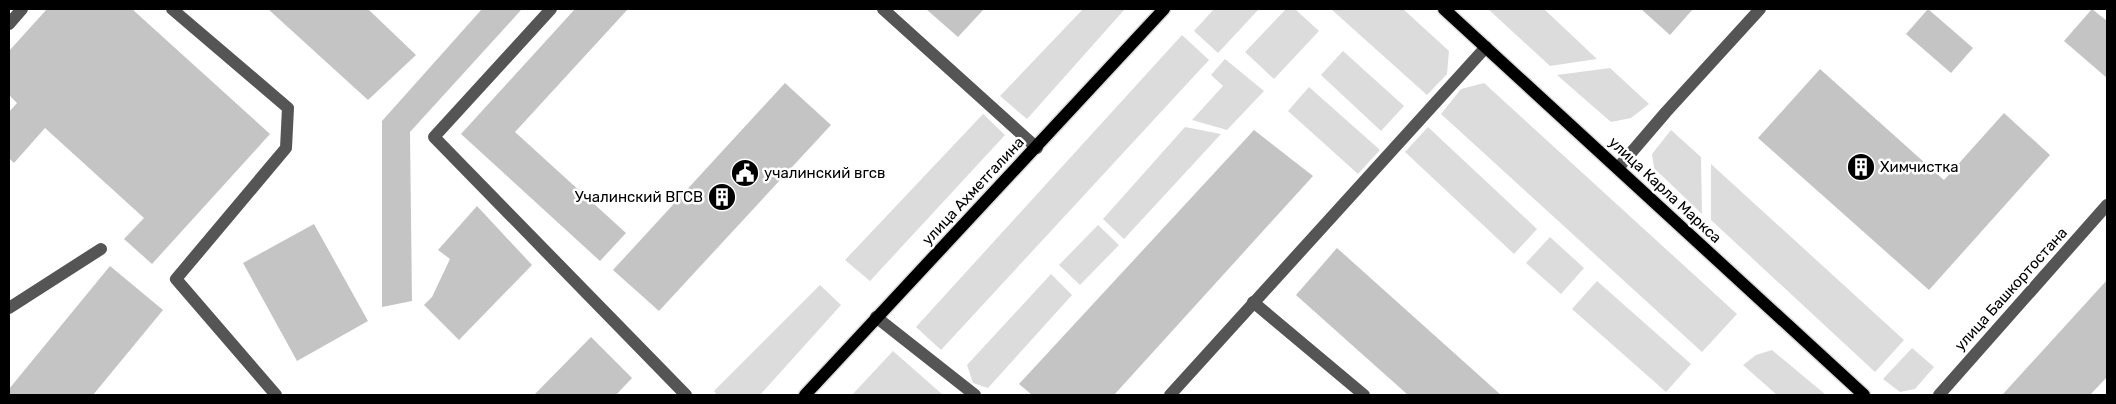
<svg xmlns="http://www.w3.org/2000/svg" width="2116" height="404" viewBox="0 0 2116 404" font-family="Rubik,sans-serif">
	<rect width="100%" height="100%" fill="#fff"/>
	<g fill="#dcdcdc">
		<path d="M1083 9H1125L1027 119 1000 96Z"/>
		<path d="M1214 9H1259L1218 53 1194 31Z"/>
		<path d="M1286 9H1295L1319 31 1274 79 1245 52Z"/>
		<path d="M1331 9H1403L1449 51 1447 74 1427 95Z"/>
		<path d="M1488 9H1544L1597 59 1550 66Z"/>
		<path d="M1182 35 1209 60 941 350 916 327Z"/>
		<path d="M1343 51 1404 106 1381 131 1321 75Z"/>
		<path d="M1225 59 1264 91 1227 130 1192 120 1223 86 1211 75Z"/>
		<path d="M1610 68 1649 104 1631 118 1611 122 1557 75Z"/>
		<path d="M1484 83 1737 314 1702 352 1441 114 1461 89Z"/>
		<path d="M1309 87 1380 150 1358 174 1288 111Z"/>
		<path d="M983 114 1005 135 870 281 845 260Z"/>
		<path d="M1185 127 1221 134 1124 239 1103 219Z"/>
		<path d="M1428 127 1537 229 1514 254 1405 152Z"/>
		<path d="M1671 130 1701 157 1702 214 1654 168 1652 154Z"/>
		<path d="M1711 164 1904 340 1875 372 1711 220Z"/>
		<path d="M1098 225 1119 245 1080 285 1059 265Z"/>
		<path d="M1550 237 1584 268 1561 294 1526 263Z"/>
		<path d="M1051 274 1072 295 988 388 973 383 967 365Z"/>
		<path d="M1597 281 1691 364 1666 392 1572 309Z"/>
		<path d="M820 285 841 305 760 395H717L714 391Z"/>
		<path d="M1912 348 1934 367 1915 389 1900 392 1883 379Z"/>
		<path d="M1772 350 1826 395H1777L1743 365 1756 355Z"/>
		<path d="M893 351 943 395H852Z"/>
	</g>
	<g fill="#c4c4c4">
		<path d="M47 9H132L270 134 152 264 124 239 144 218 45 128 14 163 9 158V112L17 103 9 95V51Z"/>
		<path d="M268 9H368L416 55 368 100Z"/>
		<path d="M482 9H522L410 132 412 301 382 307V121Z"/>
		<path d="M575 9H628L515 132 626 233 600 261 461 134Z"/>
		<path d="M926 9H984L958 37Z"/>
		<path d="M1641 9H1693L1670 35Z"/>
		<path d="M1928 9 1973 48 1951 73 1906 34Z"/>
		<path d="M2092 9 2107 21V78L2064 41Z"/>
		<path d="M1820 69 1944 180 2004 113 2050 155 1929 290 1758 138Z"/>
		<path d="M785 83 831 125 659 311 613 270Z"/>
		<path d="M1254 130 1313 176 1114 395H1032L1019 384Z"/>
		<path d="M477 206 532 265 459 340 424 305 432 297 450 259 438 250Z"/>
		<path d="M314 224 368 321 297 361 243 263Z"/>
		<path d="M1337 248 1501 395H1408L1296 295Z"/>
		<path d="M110 266 163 310 93 395H9V389Z"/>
		<path d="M2107 280V377L2090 395H2004L2003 394Z"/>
		<path d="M591 337 632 378 616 395H534Z"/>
	</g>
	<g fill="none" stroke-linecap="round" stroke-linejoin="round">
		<defs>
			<g id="major">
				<path d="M1444 9 1864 395"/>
				<path d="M805 395 1164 9"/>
			</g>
		</defs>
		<use href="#major" stroke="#dbdbdb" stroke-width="15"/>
		<g stroke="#555" stroke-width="12">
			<path d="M172 9 288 108 286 148 176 279 276 395"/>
			<path d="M551 9 434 137 686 395"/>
			<path d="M883 9 1037 148"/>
			<path d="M9 24 22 9"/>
			<path d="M1618 168 1666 112 1760 9"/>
			<path d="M1253 302 1364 395"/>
			<path d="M9 308 101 249"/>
			<path d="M876 317 975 395"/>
			<path d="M1170 395 1486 47"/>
			<path d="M1939 395 2107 205"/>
		</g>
		<use href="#major" stroke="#000" stroke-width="12"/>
	</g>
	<defs>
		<symbol id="building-disc" viewBox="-11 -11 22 22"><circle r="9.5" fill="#000" stroke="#fff"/><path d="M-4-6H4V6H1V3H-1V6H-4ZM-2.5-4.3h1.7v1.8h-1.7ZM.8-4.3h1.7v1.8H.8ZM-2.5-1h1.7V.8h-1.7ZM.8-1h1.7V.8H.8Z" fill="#fff"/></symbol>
		<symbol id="civic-disc" viewBox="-11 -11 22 22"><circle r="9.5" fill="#000" stroke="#fff"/><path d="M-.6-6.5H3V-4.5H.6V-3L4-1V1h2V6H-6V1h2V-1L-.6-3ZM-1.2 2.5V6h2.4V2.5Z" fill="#fff"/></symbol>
	</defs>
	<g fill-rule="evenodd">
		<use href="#building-disc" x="1845" y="151" width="32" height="32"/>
		<use href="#civic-disc" x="729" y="157" width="32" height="32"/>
		<use href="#building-disc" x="706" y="181" width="32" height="32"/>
	</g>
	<g text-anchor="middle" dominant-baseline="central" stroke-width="5" stroke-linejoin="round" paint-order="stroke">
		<g font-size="15" fill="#000" stroke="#fff" text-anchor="start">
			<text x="1880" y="167">Химчистка</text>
			<text x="764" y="173">учалинский вгсв</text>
			<text x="703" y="197" text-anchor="end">Учалинский ВГСВ</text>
		</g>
		<g font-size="15" fill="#000" stroke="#fff">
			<text transform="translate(1665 190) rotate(43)">улица Карла Маркса</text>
			<text transform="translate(973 191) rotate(-47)">улица Ахметгалина</text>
			<text transform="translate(2011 289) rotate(-48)">улица Башкортостана</text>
		</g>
	</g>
	<rect width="2116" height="404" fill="none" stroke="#000000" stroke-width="20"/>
</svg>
